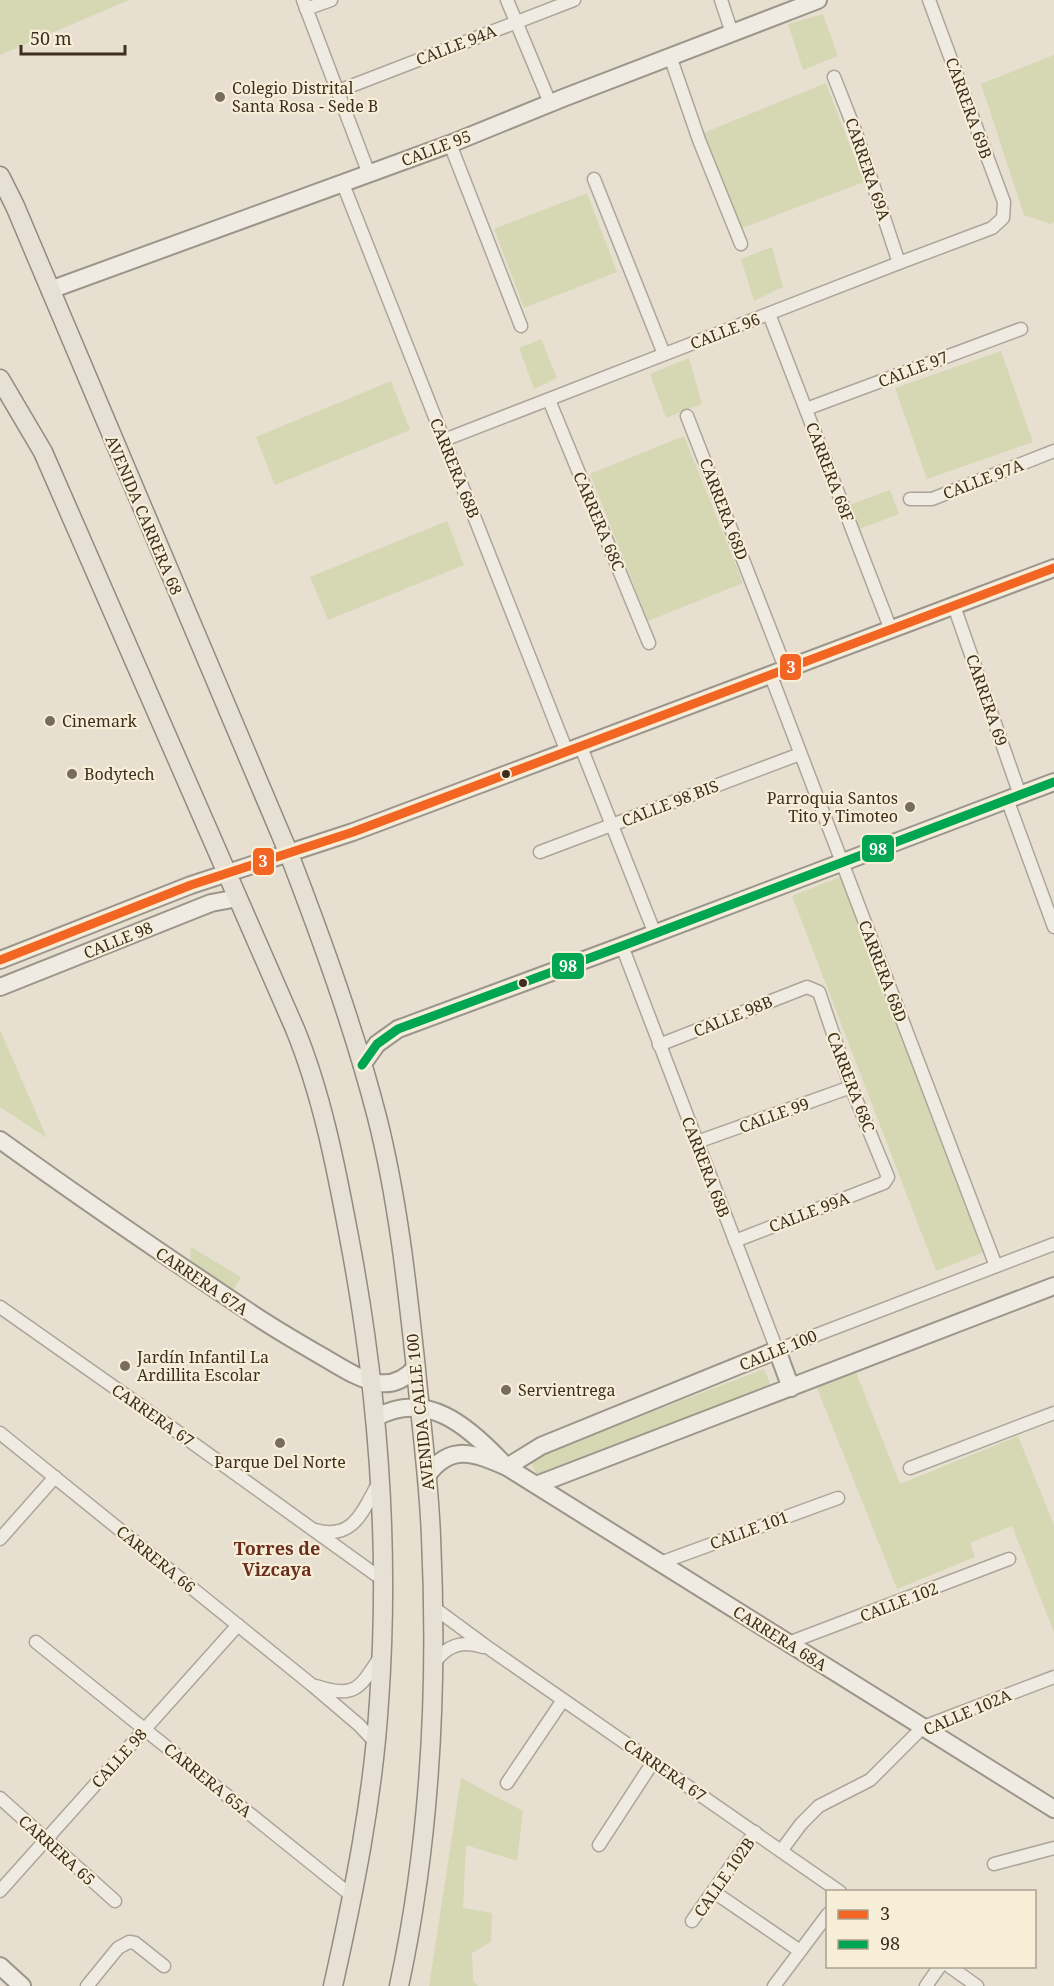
<svg xmlns="http://www.w3.org/2000/svg" width="1054" height="1986" viewBox="0 0 1054 1986" font-family="'Noto Serif',serif">
	<rect width="100%" height="100%" fill="#e7e0d1"/>
	<g fill="#d6d7b3">
		<path d="M0 0H129L0 55Z"/>
		<path d="M823 14 838 56 803 70 788 24Z"/>
		<path d="M1054 55V222L1051 224 1024 215 981 84Z"/>
		<path d="M826 83 864 182 737 230 701 134Z"/>
		<path d="M587 193 617 272 524 308 494 229Z"/>
		<path d="M772 247 783 287 754 301 741 259Z"/>
		<path d="M541 339 557 378 534 389 519 348Z"/>
		<path d="M1001 351 1033 442 927 479 895 388Z"/>
		<path d="M689 358 702 404 666 418 650 374Z"/>
		<path d="M391 381 410 430 275 485 256 437Z"/>
		<path d="M684 436 743 583 648 621 590 474Z"/>
		<path d="M890 490 899 514 857 530 849 505Z"/>
		<path d="M447 521 464 565 328 620 310 577Z"/>
		<path d="M842 876 986 1251 936 1271 792 896Z"/>
		<path d="M0 1030 47 1138 0 1107Z"/>
		<path d="M191 1247 241 1277 233 1290 192 1264 190 1255Z"/>
		<path d="M764 1369 771 1386 537 1474 529 1459Z"/>
		<path d="M856 1372 900 1484 1018 1436 1054 1525V1632L1012 1526 970 1543 975 1557 897 1589 817 1388Z"/>
		<path d="M461 1778 523 1811 517 1861 466 1845 463 1908 492 1913 491 1942 472 1953 473 1980 478 1986H429Z"/>
	</g>
	<g fill="none" stroke-linecap="round" stroke-linejoin="round">
		<defs>
			<g id="street">
				<path d="M303 0 369 174"/>
				<path d="M507 0 550 103"/>
				<path d="M721 0 732 33"/>
				<path d="M306 9 331 0"/>
				<path d="M670 56 699 140 741 244"/>
				<path d="M834 77 856 133 899 263"/>
				<path d="M338 91 574 0"/>
				<path d="M450 144 521 326"/>
				<path d="M594 179 664 354"/>
				<path d="M343 184 567 752"/>
				<path d="M769 314 891 630"/>
				<path d="M549 400 649 643"/>
				<path d="M806 409 1021 329"/>
				<path d="M687 416 786 670"/>
				<path d="M444 440 899 263 992 228 1003 218 1004 202 929 0"/>
				<path d="M910 499H932L1054 451"/>
				<path d="M954 606 1020 795"/>
				<path d="M771 676 996 1266"/>
				<path d="M581 747 655 934"/>
				<path d="M1007 799 1054 927"/>
				<path d="M540 852 800 754"/>
				<path d="M622 946 777 1350 1054 1244"/>
				<path d="M659 1045 807 987 819 992 851 1087 888 1177 884 1183 735 1241"/>
				<path d="M697 1142 851 1087"/>
				<path d="M0 1307 165 1423 383 1580"/>
				<path d="M0 1433 312 1685 359 1725 376 1743"/>
				<path d="M910 1468 1054 1413"/>
				<path d="M315 1530C354 1541 363 1510 379 1482"/>
				<path d="M0 1539 55 1477"/>
				<path d="M660 1563 838 1498"/>
				<path d="M433 1607 490 1649 840 1892"/>
				<path d="M36 1642 352 1896"/>
				<path d="M788 1643 1009 1559"/>
				<path d="M434 1664C446 1645 463 1640 483 1647"/>
				<path d="M316 1686C355 1699 360 1688 380 1657"/>
				<path d="M507 1783 563 1700"/>
				<path d="M0 1798 115 1901"/>
				<path d="M599 1845 653 1762"/>
				<path d="M781 1851 801 1824 819 1806 870 1780 923 1727 1054 1677"/>
				<path d="M994 1864 1054 1848"/>
				<path d="M0 1891 238 1625"/>
				<path d="M714 1892 800 1951"/>
				<path d="M692 1921 755 1832"/>
				<path d="M949 1966 977 1986"/>
				<path d="M87 1986 118 1948 129 1942 135 1943 164 1966"/>
				<path d="M774 1986 828 1914"/>
				<path d="M926 1986 940 1966"/>
			</g>
			<g id="secondary">
				<path d="M50 290 450 144 563 98 818 0"/>
				<path d="M0 960 191 885 353 832 1054 568"/>
				<path d="M0 987 211 903 238 898"/>
				<path d="M362 1065 377 1044 398 1029 622 946 1054 782"/>
				<path d="M0 1140C82 1199 164 1255 248 1311 273 1328 299 1343 325 1358 342 1368 360 1380 379 1383 394 1385 406 1378 415 1368"/>
				<path d="M375 1418C426 1389 468 1426 502 1462"/>
				<path d="M507 1467 541 1446 777 1350 791 1388"/>
				<path d="M427 1476C450 1443 475 1453 507 1467L1054 1809"/>
				<path d="M536 1485 1054 1286"/>
				<path d="M0 1966 22 1986"/>
			</g>
			<g id="primary">
				<path d="M0 176 15 206 289 854C322 940 354 1028 377 1117 398 1200 407 1285 416 1369 421 1425 429 1481 431 1537 438 1688 431 1838 399 1986"/>
				<path d="M0 379 43 452 295 1029C322 1095 336 1167 349 1237 378 1389 390 1547 379 1702 373 1798 354 1892 333 1986"/>
			</g>
		</defs>
		<use href="#street" stroke="#ada599" stroke-width="15"/>
		<use href="#secondary" stroke="#9c958a" stroke-width="20"/>
		<use href="#primary" stroke="#928b80" stroke-width="21"/>
		<use href="#street" stroke="#efebe3" stroke-width="12"/>
		<use href="#secondary" stroke="#efebe3" stroke-width="16"/>
		<use href="#primary" stroke="#e6e1d4" stroke-width="18"/>
		<defs>
			<path id="bus-1" d="M0 960 191 885 353 832 1054 568"/>
			<path id="bus-2" d="M362 1065 377 1044 398 1029 622 946 1054 782"/>
		</defs>
		<use href="#bus-1" stroke="#f7eed8" stroke-width="14"/>
		<use href="#bus-2" stroke="#f7eed8" stroke-width="14"/>
		<use href="#bus-1" stroke="#f26522" stroke-width="9"/>
		<use href="#bus-2" stroke="#00a651" stroke-width="9"/>
	</g>
	<g fill="#786c5e" stroke="#f7eed8" stroke-width="2">
		<circle cx="220" cy="97" r="6"/>
		<circle cx="50" cy="721" r="6"/>
		<circle cx="72" cy="774" r="6"/>
		<circle cx="910" cy="807" r="6"/>
		<circle cx="125" cy="1366" r="6"/>
		<circle cx="506" cy="1390" r="6"/>
		<circle cx="280" cy="1443" r="6"/>
	</g>
	<g fill="#3d2e20" stroke="#f7eed8" stroke-width="2">
		<circle cx="506" cy="774" r="5"/>
		<circle cx="523" cy="983" r="5"/>
	</g>
	<g text-anchor="middle" dominant-baseline="central" stroke-width="4.5" stroke-linejoin="round" paint-order="stroke">
		<g font-size="16" fill="#3d2e20" stroke="#f7eed8">
			<text transform="translate(456 45) rotate(-21)">CALLE 94A</text>
			<text transform="translate(969 108) rotate(70)">CARRERA 69B</text>
			<text transform="translate(436 148) rotate(-21)">CALLE 95</text>
			<text transform="translate(868 169) rotate(71)">CARRERA 69A</text>
			<text transform="translate(725 331) rotate(-21)">CALLE 96</text>
			<text transform="translate(913 369) rotate(-21)">CALLE 97</text>
			<text transform="translate(455 468) rotate(68)">CARRERA 68B</text>
			<text transform="translate(830 472) rotate(69)">CARRERA 68F</text>
			<text transform="translate(983 479) rotate(-21)">CALLE 97A</text>
			<text transform="translate(724 509) rotate(69)">CARRERA 68D</text>
			<text transform="translate(144 515) rotate(67)">AVENIDA CARRERA 68</text>
			<text transform="translate(599 521) rotate(67)">CARRERA 68C</text>
			<text transform="translate(987 700) rotate(71)">CARRERA 69</text>
			<text transform="translate(670 803) rotate(-21)">CALLE 98 BIS</text>
			<text transform="translate(118 940) rotate(-22)">CALLE 98</text>
			<text transform="translate(883 971) rotate(69)">CARRERA 68D</text>
			<text transform="translate(733 1016) rotate(-22)">CALLE 98B</text>
			<text transform="translate(851 1082) rotate(69)">CARRERA 68C</text>
			<text transform="translate(774 1115) rotate(-20)">CALLE 99</text>
			<text transform="translate(706 1167) rotate(69)">CARRERA 68B</text>
			<text transform="translate(809 1212) rotate(-21)">CALLE 99A</text>
			<text transform="translate(202 1281) rotate(34)">CARRERA 67A</text>
			<text transform="translate(778 1350) rotate(-22)">CALLE 100</text>
			<text transform="translate(420 1412) rotate(-96)">AVENIDA CALLE 100</text>
			<text transform="translate(153 1415) rotate(35)">CARRERA 67</text>
			<text transform="translate(749 1530) rotate(-20)">CALLE 101</text>
			<text transform="translate(156 1559) rotate(39)">CARRERA 66</text>
			<text transform="translate(899 1602) rotate(-21)">CALLE 102</text>
			<text transform="translate(780 1638) rotate(32)">CARRERA 68A</text>
			<text transform="translate(967 1712) rotate(-23)">CALLE 102A</text>
			<text transform="translate(119 1758) rotate(-48)">CALLE 98</text>
			<text transform="translate(665 1770) rotate(35)">CARRERA 67</text>
			<text transform="translate(208 1780) rotate(39)">CARRERA 65A</text>
			<text transform="translate(57 1850) rotate(42)">CARRERA 65</text>
			<text transform="translate(724 1877) rotate(-55)">CALLE 102B</text>
		</g>
		<g font-size="16" fill="#3d2e20" stroke="#f7eed8" text-anchor="start">
			<text x="232" y="88">Colegio Distrital<tspan x="232" dy="18">Santa Rosa - Sede B</tspan></text>
			<text x="62" y="721">Cinemark</text>
			<text x="84" y="774">Bodytech</text>
			<text x="898" y="798" text-anchor="end">Parroquia Santos<tspan x="898" dy="18">Tito y Timoteo</tspan></text>
			<text x="137" y="1357">Jardín Infantil La<tspan x="137" dy="18">Ardillita Escolar</tspan></text>
			<text x="518" y="1390">Servientrega</text>
			<text x="280" y="1462" text-anchor="middle">Parque Del Norte</text>
		</g>
		<g font-size="18" font-weight="bold" fill="#6b2e1e" stroke="#f7eed8">
			<text x="277" y="1548">Torres de<tspan x="277" dy="21">Vizcaya</tspan></text>
		</g>
	</g>
	<g stroke="#f7eed8" stroke-width="2">
		<rect x="779" y="653" width="23" height="28" rx="6" fill="#f26522"/>
		<rect x="861" y="834" width="34" height="29" rx="6" fill="#00a651"/>
		<rect x="252" y="847" width="23" height="29" rx="6" fill="#f26522"/>
		<rect x="551" y="952" width="34" height="28" rx="6" fill="#00a651"/>
	</g>
	<g font-size="16" text-anchor="middle" font-weight="bold" fill="#fff">
		<text x="791" y="673">3</text>
		<text x="878" y="855">98</text>
		<text x="263" y="867">3</text>
		<text x="568" y="972">98</text>
	</g>
	<rect x="826" y="1890" width="210" height="78" fill="#f7eed8" stroke="#ada18e" stroke-width="1.5"/>
	<rect x="838" y="1910" width="30" height="9" fill="#f26522" stroke="#ada18e" stroke-width="1.5"/>
	<text x="880" y="1920" font-size="18" fill="#3d2e20">3</text>
	<rect x="838" y="1940" width="30" height="9" fill="#00a651" stroke="#ada18e" stroke-width="1.5"/>
	<text x="880" y="1950" font-size="18" fill="#3d2e20">98</text>
	<path d="M21 45v9h104v-9" fill="none" stroke="#3d2e20" stroke-width="3"/>
	<text x="30" y="45" font-size="18" fill="#3d2e20" stroke="#f7eed8" stroke-width="4.5" paint-order="stroke">50 m</text>
</svg>
